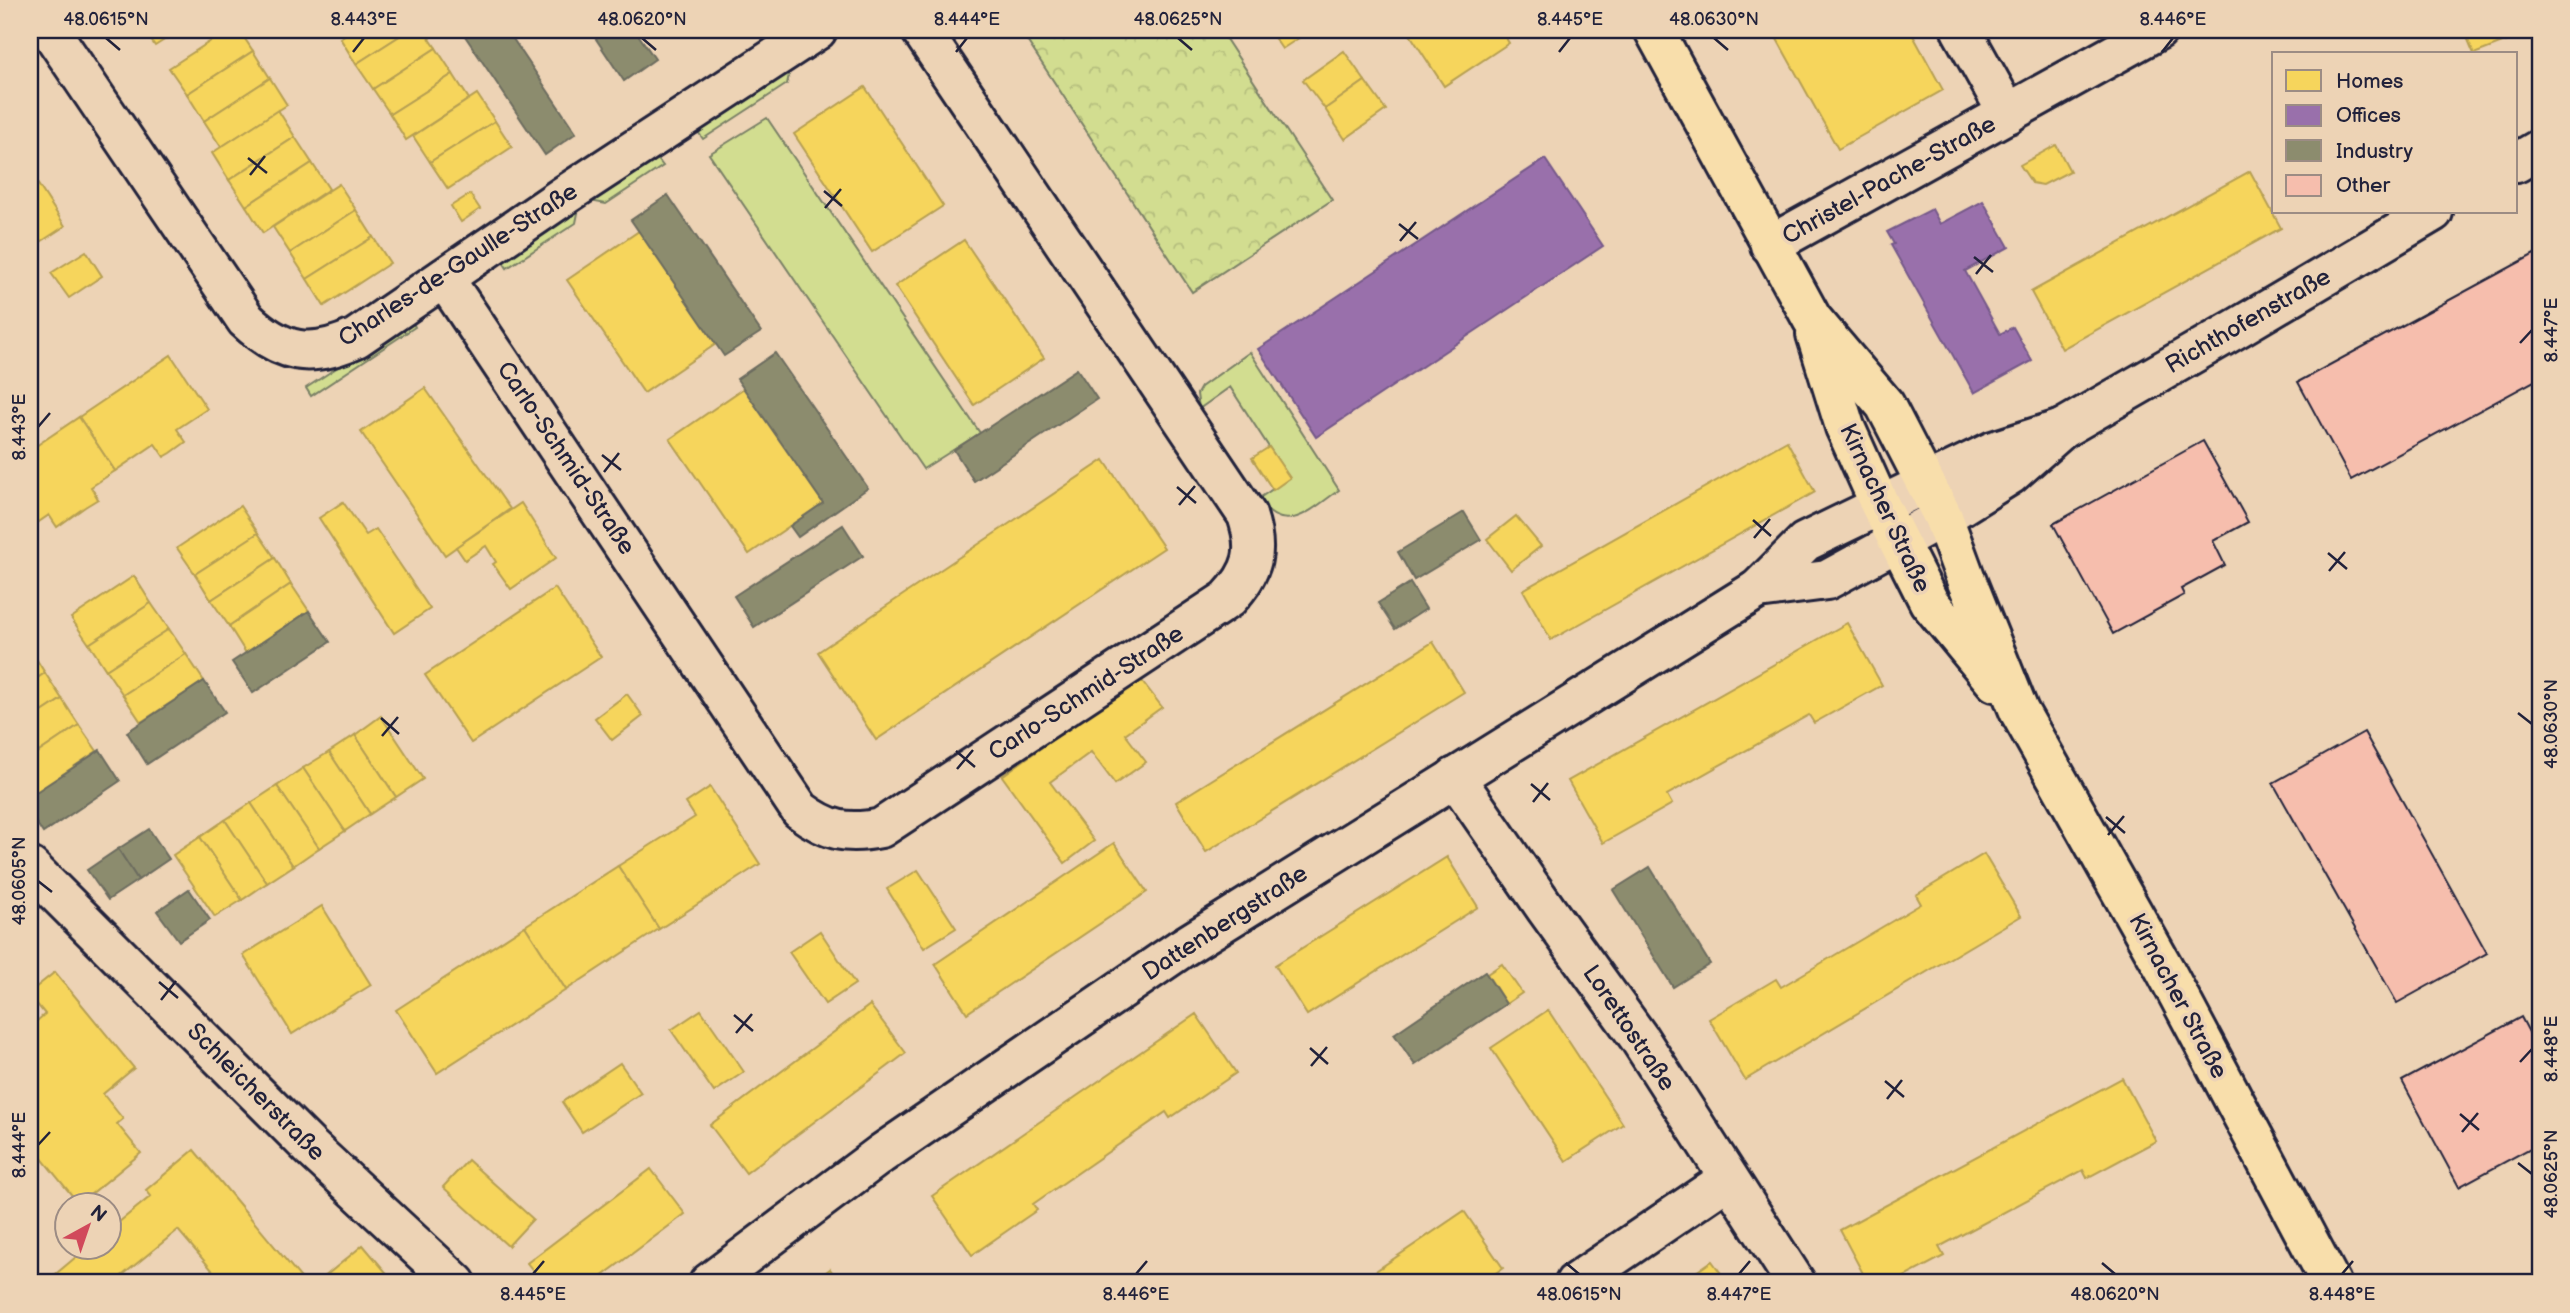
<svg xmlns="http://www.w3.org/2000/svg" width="2570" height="1313" viewBox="0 0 2570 1313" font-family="'Balsamiq Sans',sans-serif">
	<defs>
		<pattern id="park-crowns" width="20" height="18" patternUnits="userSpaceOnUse" patternTransform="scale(1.75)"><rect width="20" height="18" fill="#d2dd90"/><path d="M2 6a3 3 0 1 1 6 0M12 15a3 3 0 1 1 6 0" fill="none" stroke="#b4bd7d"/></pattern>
	</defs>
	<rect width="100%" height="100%" fill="#edd3b5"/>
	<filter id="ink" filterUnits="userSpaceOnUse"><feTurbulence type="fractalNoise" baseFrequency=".0143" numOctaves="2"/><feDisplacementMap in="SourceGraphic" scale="14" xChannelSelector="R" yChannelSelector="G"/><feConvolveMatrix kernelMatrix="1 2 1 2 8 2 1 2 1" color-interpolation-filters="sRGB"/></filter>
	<g filter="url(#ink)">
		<g fill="#d2dd90" stroke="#7a8066" stroke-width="2">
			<path d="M791 66 787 84 703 139 696 129Z"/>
			<path d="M767 118 980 433 923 469 709 154Z"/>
			<path d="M656 157 663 166 606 204 590 201Z"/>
			<path d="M579 208 576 223 507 268 501 259Z"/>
			<path d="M411 319 415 327 311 396 306 388Z"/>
			<path d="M1250 352 1339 490C1312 509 1284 539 1258 499L1289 478 1230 387 1199 409 1197 394 1201 387Z"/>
		</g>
		<path fill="url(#park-crowns)" stroke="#7a8066" stroke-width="2" d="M1020 30H1220L1332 200 1192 292Z"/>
		<g fill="#f6d55c" stroke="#b69f52" stroke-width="2">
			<path d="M144 30H180L155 46Z"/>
			<path d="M228 30H239L253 51 187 94 169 68Z"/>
			<path d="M352 30H409L356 64 340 38Z"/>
			<path d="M409 30H424L436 48 373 89 356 64Z"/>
			<path d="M1269 30H1311L1282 49Z"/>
			<path d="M1407 30H1501L1509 43 1444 86Z"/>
			<path d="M1772 30H1910L1943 90 1838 149Z"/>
			<path d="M2464 30H2536L2474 54Z"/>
			<path d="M436 48 453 74 390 114 373 89Z"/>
			<path d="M253 51 270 78 204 121 187 94Z"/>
			<path d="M1344 51 1365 81 1325 109 1303 80Z"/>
			<path d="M453 74 469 99 406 140 390 114Z"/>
			<path d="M270 78 287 105 221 147 204 121Z"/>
			<path d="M1365 81 1386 110 1345 139 1325 109Z"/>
			<path d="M865 87 943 206 872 252 794 134Z"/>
			<path d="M477 94 495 121 430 162 413 136Z"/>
			<path d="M278 110 295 137 229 180 212 153Z"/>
			<path d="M495 121 512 147 448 189 430 162Z"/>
			<path d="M295 137 312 163 246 206 229 180Z"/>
			<path d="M2056 145 2070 171 2043 185 2032 183 2020 165Z"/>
			<path d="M312 163 329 189 263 233 246 206Z"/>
			<path d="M2250 171 2281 228 2062 349 2031 292Z"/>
			<path d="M30 172 65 226 30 249Z"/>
			<path d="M339 184 356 210 290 253 273 227Z"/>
			<path d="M470 194 480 209 461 222 451 206Z"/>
			<path d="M356 210 373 237 307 279 290 253Z"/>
			<path d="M639 231 716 344 644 393 567 280Z"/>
			<path d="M373 237 390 263 324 306 307 279Z"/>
			<path d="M964 240 1044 358 974 405 895 286Z"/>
			<path d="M86 251 102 276 69 298 51 273Z"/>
			<path d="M171 355 207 409 177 429 186 442 171 453 164 457 155 444 115 471 79 417Z"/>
			<path d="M425 388 510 509 445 555 361 432Z"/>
			<path d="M744 388 823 503 749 554 670 439Z"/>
			<path d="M79 417 115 471 91 487 98 499 85 507 57 527 49 515 30 528V450Z"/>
			<path d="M1787 441 1815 492 1551 640 1523 590Z"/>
			<path d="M1269 447 1290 478 1273 490 1252 458Z"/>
			<path d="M1104 460 1164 548 876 740 818 652Z"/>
			<path d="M343 502 366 535 376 529 430 609 394 633 319 518Z"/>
			<path d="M521 503 556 558 511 589 493 564 496 562 486 546 465 560 456 547Z"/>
			<path d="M240 506 258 533 195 574 177 548Z"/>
			<path d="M1516 516 1541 546 1511 570 1487 539Z"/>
			<path d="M258 533 275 558 211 600 195 574Z"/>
			<path d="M275 558 291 584 229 626 211 600Z"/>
			<path d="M134 576 151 603 89 644 71 618Z"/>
			<path d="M291 584 309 611 246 653 229 626Z"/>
			<path d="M555 588 601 657 471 743 425 675Z"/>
			<path d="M151 603 169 629 106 670 89 644Z"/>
			<path d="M1847 623 1882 685 1814 723 1809 715 1667 795 1672 804 1603 843 1568 781Z"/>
			<path d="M169 629 186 654 123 695 106 670Z"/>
			<path d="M1433 642 1464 692 1206 852 1176 802Z"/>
			<path d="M30 649 45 673 30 683Z"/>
			<path d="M186 654 204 681 141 722 123 695Z"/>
			<path d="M45 673 62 699 30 720V683Z"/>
			<path d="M1139 677 1162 707 1125 734 1146 762 1115 784 1091 752 1050 782 1094 841 1065 863 1002 776Z"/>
			<path d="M627 694 643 716 612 740 595 718Z"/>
			<path d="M62 699 79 725 30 758V720Z"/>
			<path d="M381 716 423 779 396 797 355 735Z"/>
			<path d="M79 725 97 751 35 793 30 785V758Z"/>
			<path d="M355 735 396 797 370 814 329 752Z"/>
			<path d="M329 752 370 814 345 831 303 768Z"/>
			<path d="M303 768 345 831 319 848 277 786Z"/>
			<path d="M277 786 319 848 293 866 251 803Z"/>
			<path d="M710 787 760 864 659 929 618 866 695 817 686 803Z"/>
			<path d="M251 803 293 866 267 883 225 820Z"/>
			<path d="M225 820 267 883 242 900 200 837Z"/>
			<path d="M200 837 242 900 215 917 173 855Z"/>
			<path d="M1114 843 1147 892 967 1013 935 964Z"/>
			<path d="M1984 854 2021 916 1745 1080 1709 1019 1776 979 1781 987 1921 904 1916 895Z"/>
			<path d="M1447 857 1478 907 1307 1015 1275 965Z"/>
			<path d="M618 866 659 929 566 990 525 926Z"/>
			<path d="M918 870 956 928 924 948 887 889Z"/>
			<path d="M322 906 371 985 292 1034 243 955Z"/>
			<path d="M525 926 566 990 437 1073 396 1010Z"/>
			<path d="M820 931 855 984 825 1004 789 952Z"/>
			<path d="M1502 964 1522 993 1506 1004 1487 974Z"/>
			<path d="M55 972 134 1068 103 1094 123 1119 117 1124 141 1153 79 1204 30 1144V1027L45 1014 30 996V992Z"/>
			<path d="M870 1005 906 1053 746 1173 710 1125Z"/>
			<path d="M701 1010 744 1072 714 1092 671 1030Z"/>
			<path d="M1548 1010 1623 1124 1566 1161 1491 1048Z"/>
			<path d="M1196 1014 1236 1073 1170 1118 1166 1112 1033 1204 1037 1210 972 1255 932 1196Z"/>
			<path d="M620 1063 641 1093 582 1132 562 1102Z"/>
			<path d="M2122 1078 2156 1141 2087 1178 2083 1170 1939 1247 1944 1256 1893 1283H1868L1840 1230Z"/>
			<path d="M194 1150 305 1283H223L178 1230 113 1283H45L89 1246H108V1231L151 1196 146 1190Z"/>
			<path d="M468 1160 533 1219 508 1246 443 1187Z"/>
			<path d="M651 1169 685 1214 593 1283H543L527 1263Z"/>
			<path d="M1464 1211 1503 1268 1481 1283H1358Z"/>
			<path d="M363 1245 395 1283H317Z"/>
			<path d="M1712 1261 1728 1283H1680Z"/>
			<path d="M830 1269 840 1283H812Z"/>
		</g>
		<g fill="#9970ab" stroke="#755989" stroke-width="2">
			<path d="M1545 159 1603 246 1316 437 1258 349Z"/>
			<path d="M1983 201 2009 247 1965 271 2000 334 2013 327 2032 361 1974 393 1891 245 1894 244 1887 232 1932 209 1940 224Z"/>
		</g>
		<g fill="#8c8c6e" stroke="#6c6c5f" stroke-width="2">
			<path d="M461 30H507L576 133 545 155Z"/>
			<path d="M590 30H635L655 59 624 81Z"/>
			<path d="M668 195 761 332 724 356 631 220Z"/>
			<path d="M775 353 868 488 798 537 790 526 823 503 737 379Z"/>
			<path d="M1077 369 1097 399 974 481 954 450Z"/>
			<path d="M1464 512 1481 540 1414 580 1398 552Z"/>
			<path d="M843 525 863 556 754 627 734 596Z"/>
			<path d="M1410 583 1426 609 1395 629 1378 603Z"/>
			<path d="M309 611 330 642 253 693 232 662Z"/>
			<path d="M204 681 225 712 147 764 127 732Z"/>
			<path d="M100 750 120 781 43 833 30 813V796Z"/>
			<path d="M149 829 169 859 138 880 118 849Z"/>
			<path d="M118 849 138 880 108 900 87 870Z"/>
			<path d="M1650 867 1710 964 1673 987 1613 890Z"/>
			<path d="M189 889 210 920 179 941 157 911Z"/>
			<path d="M1485 972 1506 1004 1415 1065 1394 1034Z"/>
		</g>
		<g fill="#f6bead" stroke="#22223b" stroke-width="2">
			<path d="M2540 251V378L2351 480 2298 382Z"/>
			<path d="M2203 441 2248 522 2213 541 2225 565 2181 589 2184 595 2113 634 2053 524Z"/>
			<path d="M2364 732 2487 953 2397 1003 2273 783Z"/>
			<path d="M2521 1017 2540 1053V1143L2459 1187 2402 1081Z"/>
		</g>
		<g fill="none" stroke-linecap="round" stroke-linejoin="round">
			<defs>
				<g id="minor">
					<path d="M50 30 246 320C282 354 311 359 356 338L565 195 817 30"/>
					<path d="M1961 30 2008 114"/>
					<path d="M2516 163 2540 149"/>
					<path d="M1770 245 2158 30"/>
					<path d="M444 278 800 810C828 831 847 835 881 828L1228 599C1254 571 1259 551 1247 515L921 30"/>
					<path d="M1758 589 1827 580 1943 517 2010 475 2062 429 2239 327 2433 212"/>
					<path d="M1455 777 1546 909 1639 1038 1796 1283"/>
					<path d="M30 867 310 1147 456 1283"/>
					<path d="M709 1283 881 1154 1182 948 1758 589 1805 542 1993 451 2062 429"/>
					<path d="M1575 1283 1728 1179"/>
				</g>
				<g id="major">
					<path d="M1654 30 1812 319 1885 405 1943 517 1967 582 2019 711 2165 970 2331 1283"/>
					<path d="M1816 334 1845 427 1880 505 1929 602 1995 682"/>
				</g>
			</defs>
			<use href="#minor" stroke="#22223b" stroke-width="44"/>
			<use href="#major" stroke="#22223b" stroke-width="44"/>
			<use href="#minor" stroke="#edd3b5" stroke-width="38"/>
			<use href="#major" stroke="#f8deab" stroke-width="38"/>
		</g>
	</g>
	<path fill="none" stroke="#22223b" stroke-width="2.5" d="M106 38 120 50M642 38 656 50M1178 38 1192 50M1714 38 1728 50M353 52 364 38M956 52 967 38M1559 52 1570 38M2162 52 2173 38M248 158 267 173M250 175 265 156M824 191 842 206M825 208 841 189M1399 224 1418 239M1400 241 1416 222M1974 257 1993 272M1976 274 1991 255M2520 343 2532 330M38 427 50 413M602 455 621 470M604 472 619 453M1177 487 1196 503M1179 505 1195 486M1753 520 1771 536M1754 538 1770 519M2328 553 2347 569M2329 571 2345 552M2518 713 2532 724M381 718 399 734M382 736 398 717M956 751 975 767M957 769 973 750M1531 784 1550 800M1533 802 1548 783M2106 817 2125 833M2108 835 2124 816M38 881 52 892M159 982 178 998M161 1000 176 981M734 1015 753 1031M736 1033 752 1014M1310 1048 1328 1064M2520 1062 2532 1049M1311 1066 1327 1047M1885 1081 1904 1097M1887 1099 1902 1080M2460 1114 2479 1130M2462 1132 2478 1113M38 1145 50 1132M2518 1163 2532 1174M1566 1263 1579 1274M2102 1263 2115 1274M533 1274 544 1261M1136 1274 1147 1261M1739 1274 1750 1261M2342 1274 2353 1261"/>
	<g text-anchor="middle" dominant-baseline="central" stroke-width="7" stroke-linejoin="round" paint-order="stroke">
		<g font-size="24" fill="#22223b" stroke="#edd3b5">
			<text transform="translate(1889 180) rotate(-29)">Christel-Pache-Straße</text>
			<text transform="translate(458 265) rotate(-33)">Charles-de-Gaulle-Straße</text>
			<text transform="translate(2248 321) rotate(-30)">Richthofenstraße</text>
			<text transform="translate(566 458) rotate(56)">Carlo-Schmid-Straße</text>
			<text transform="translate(1885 508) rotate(65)">Kirnacher Straße</text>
			<text transform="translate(1086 693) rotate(-33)">Carlo-Schmid-Straße</text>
			<text transform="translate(1225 923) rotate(-33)">Dattenbergstraße</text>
			<text transform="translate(2178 996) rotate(62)">Kirnacher Straße</text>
			<text transform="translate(1629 1028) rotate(56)">Lorettostraße</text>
			<text transform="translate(256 1092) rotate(45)">Schleicherstraße</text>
		</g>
	</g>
	<rect width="2570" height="1313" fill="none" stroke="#edd3b5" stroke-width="77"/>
	<rect x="2272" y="52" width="245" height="161" fill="#edd3b5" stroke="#9c8c84" stroke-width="2"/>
	<rect x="2286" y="70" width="35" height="21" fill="#f6d55c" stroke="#9c8c84" stroke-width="2"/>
	<text x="2336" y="88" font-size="21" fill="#22223b">Homes</text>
	<rect x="2286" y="105" width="35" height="21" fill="#9970ab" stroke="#9c8c84" stroke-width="2"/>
	<text x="2336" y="122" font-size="21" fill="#22223b">Offices</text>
	<rect x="2286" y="140" width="35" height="21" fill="#8c8c6e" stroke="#9c8c84" stroke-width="2"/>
	<text x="2336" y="158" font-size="21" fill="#22223b">Industry</text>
	<rect x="2286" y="175" width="35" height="21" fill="#f6bead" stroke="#9c8c84" stroke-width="2"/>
	<text x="2336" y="192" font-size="21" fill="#22223b">Other</text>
	<g transform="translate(88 1226) rotate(40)"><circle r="33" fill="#edd3b5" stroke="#9c8c84" stroke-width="2"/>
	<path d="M0-5L12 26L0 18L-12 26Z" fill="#d1495b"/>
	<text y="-10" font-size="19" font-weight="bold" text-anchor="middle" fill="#22223b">N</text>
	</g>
	<rect x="38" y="38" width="2494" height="1236" fill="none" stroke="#22223b" stroke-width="2.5"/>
	<g font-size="18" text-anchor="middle" fill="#22223b">
		<text x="106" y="25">48.0615°N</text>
		<text x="364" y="25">8.443°E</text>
		<text x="642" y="25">48.0620°N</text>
		<text x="967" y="25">8.444°E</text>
		<text x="1178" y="25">48.0625°N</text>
		<text x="1570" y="25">8.445°E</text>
		<text x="1714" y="25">48.0630°N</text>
		<text x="2173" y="25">8.446°E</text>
		<text transform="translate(2551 330) rotate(-90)" y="6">8.447°E</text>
		<text transform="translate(19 427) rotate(-90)" y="6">8.443°E</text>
		<text transform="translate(2551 724) rotate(-90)" y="6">48.0630°N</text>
		<text transform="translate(19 881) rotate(-90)" y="6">48.0605°N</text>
		<text transform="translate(2551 1049) rotate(-90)" y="6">8.448°E</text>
		<text transform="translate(19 1145) rotate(-90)" y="6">8.444°E</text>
		<text transform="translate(2551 1174) rotate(-90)" y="6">48.0625°N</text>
		<text x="533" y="1300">8.445°E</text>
		<text x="1136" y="1300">8.446°E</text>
		<text x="1579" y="1300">48.0615°N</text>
		<text x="1739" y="1300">8.447°E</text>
		<text x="2115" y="1300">48.0620°N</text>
		<text x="2342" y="1300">8.448°E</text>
	</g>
</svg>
